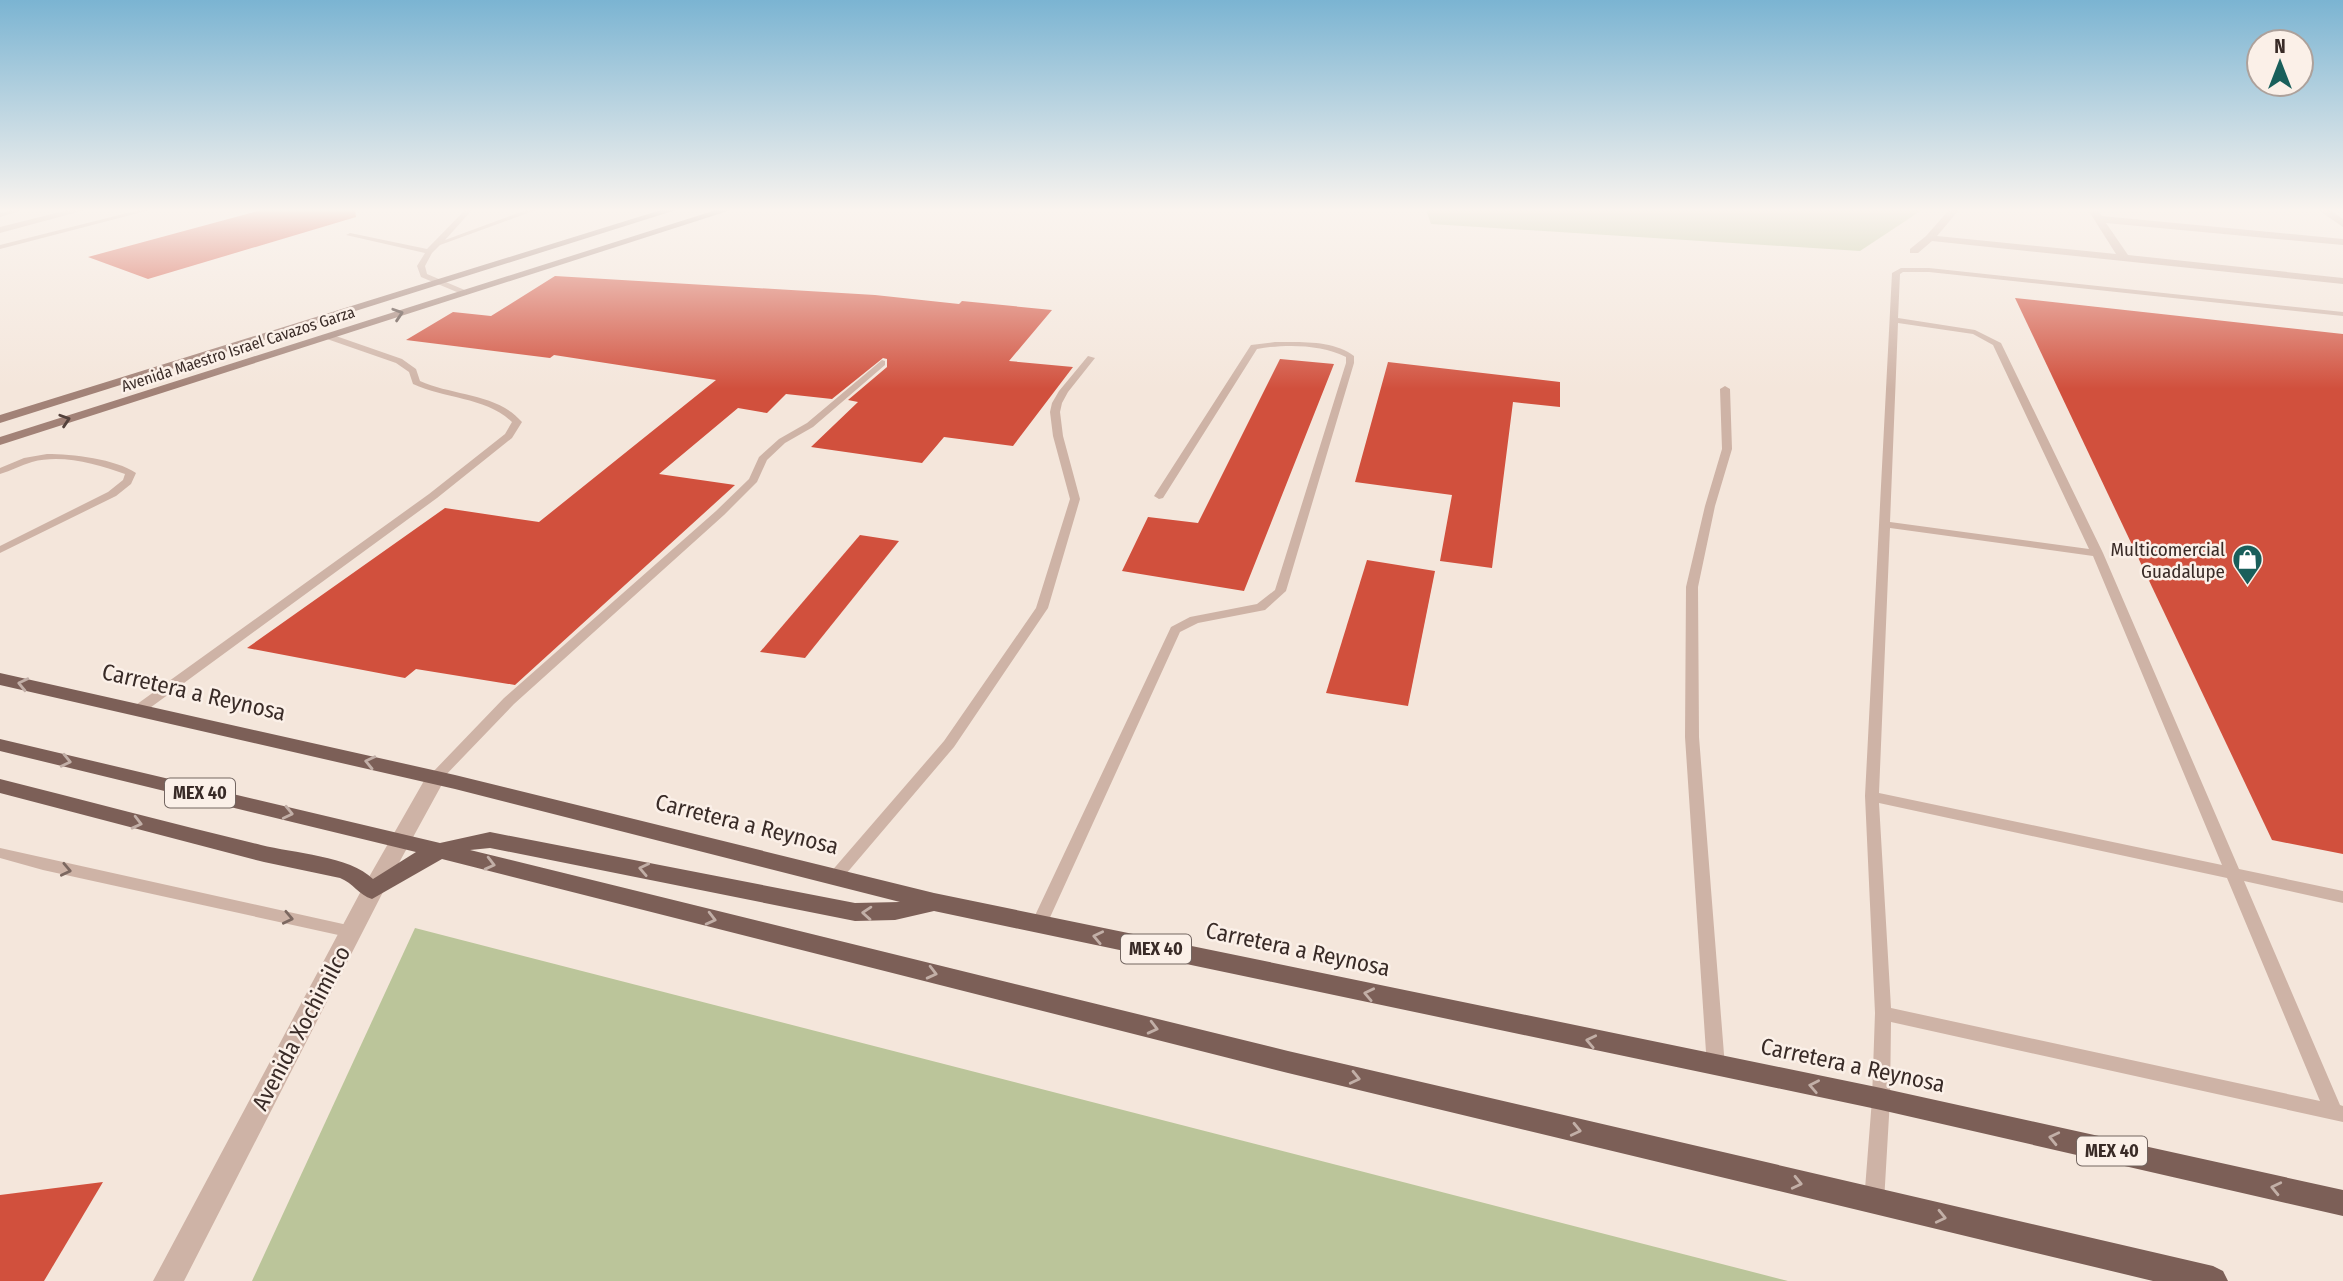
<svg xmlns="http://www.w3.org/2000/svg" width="2343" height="1281" viewBox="0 0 2343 1281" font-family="'Fira Sans Condensed',sans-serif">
	<rect width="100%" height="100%" fill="#f4e6db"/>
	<g fill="#bbc59a">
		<path d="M1426 210H1922L1860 251 1431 224Z"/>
		<path d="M415 928 1788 1281H252Z"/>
	</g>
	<g fill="#d1503d">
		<path d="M262 210H355L356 217 148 279 88 257Z"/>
		<path d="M555 276 875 295 959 304 962 301 1052 310 1009 361 1073 367 1013 446 944 437 922 463 811 447 858 402 848 400 887 367V359L883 358 832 399 786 394 767 413 738 408 659 474 735 485 515 685 416 669 405 678 247 648 445 508 539 522 716 380 554 355 550 358 406 340 453 312 491 316Z"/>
		<path d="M2015 298 2343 334V854L2272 840Z"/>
		<path d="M1280 359 1334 364 1244 591 1122 571 1148 517 1198 523Z"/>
		<path d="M1388 362 1560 382V407L1513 402 1492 568 1440 561 1452 495 1355 482Z"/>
		<path d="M860 535 899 541 805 658 760 652Z"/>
		<path d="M1367 560 1435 571 1408 706 1326 693Z"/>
		<path d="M103 1182 44 1281H0V1195Z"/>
	</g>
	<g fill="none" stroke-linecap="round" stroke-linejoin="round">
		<g fill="#ceb3a6" fill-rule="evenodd">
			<path d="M11 210H23L0 217V213Z"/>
			<path d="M139 210H150L0 249V245Z"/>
			<path d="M465 210H472L445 240 526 210H536L440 245 432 253 425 266 427 274 467 291V295H464L421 277 417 266 425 253 346 235 350 233 427 249Z"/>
			<path d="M1901 268H1929L2343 312V316L1929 272H1903L1900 274 1898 318 1975 330 2001 343 2103 553 2239 869 2343 891V903L2244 881 2340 1105 2343 1106V1122L1891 1022 1890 1099 1884 1202 1881 1209 1874 1211 1867 1209 1864 1202 1872 1099 1875 1013 1865 796 1892 273ZM1898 323 1973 334 1993 345 2089 549 1890 522ZM1890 528 2093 556 2222 865 1879 793ZM1879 803 2227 878 2320 1101 1891 1008Z"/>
			<path d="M327 335H333L402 359 416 369 420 381C453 396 497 393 522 422L512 438 437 498 143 713H133L131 710 133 707 429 494 505 434 512 422C486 397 445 399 413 384L409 372 396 363 327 339Z"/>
			<path d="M1275 342C1300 342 1334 340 1354 356V363L1286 591 1265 610 1198 623 1180 632 1047 924 1045 928 1039 930 1033 928 1031 924 1171 627 1190 617 1257 604 1275 590 1346 363V357C1321 344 1284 344 1257 349L1163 498 1159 499 1154 496 1251 345Z"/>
			<path d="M1088 356 1095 358 1068 392 1062 403 1060 412 1063 436 1080 499 1048 608 954 747 840 881 835 883 830 881 827 877 830 873 944 741 1036 608 1070 499 1053 436 1050 412 1052 403 1059 391Z"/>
			<path d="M882 360 885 361V365L813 427 785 443 767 460 757 482 724 515 514 704 441 780H431L429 777 431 774 504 698 716 511 749 479 759 457 779 439 807 423Z"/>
			<path d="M1725 386 1730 389 1732 449 1715 506 1698 587 1699 737 1725 1067 1722 1072 1716 1075 1710 1072 1707 1067 1685 737 1686 587 1705 506 1722 449 1720 389Z"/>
			<path d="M47 454C72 454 116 459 136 473L131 484 116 496 0 553V546L108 492 123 480 125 474C97 464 62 454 32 462 21 465 11 471 0 474V468L24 458Z"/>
			<path d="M0 848 352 926 358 928 360 932 358 936 352 938 43 870 0 858Z"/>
		</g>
		<g fill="#ceb3a6" fill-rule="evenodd">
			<path d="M68 210H85L0 233V227Z"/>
			<path d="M1949 210H1959L1937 236 2116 254 2090 213 2092 211H2098L2102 216 2343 239V245L2106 223 2128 255 2343 278V284L1932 241 1918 253H1910V249L1926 236Z"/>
			<path d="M2318 210H2330L2343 219V227Z"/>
		</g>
		<path fill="#ceb3a6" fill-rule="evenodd" d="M436 770 443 772 446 777 383 892 184 1281H153L361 891 429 772Z"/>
		<g fill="#a28277" fill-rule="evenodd">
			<path d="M661 210H676L0 423V415Z"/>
			<path d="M716 210H731L0 445V437Z"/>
		</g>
		<path fill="#7c5f57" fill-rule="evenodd" d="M0 673 455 775 934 893 1881 1088 2343 1190V1216L1881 1110 934 911 895 920 855 921 490 848 470 850 1288 1051 2213 1266 2223 1271 2228 1281H2153L1288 1073 442 859 372 899C359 895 353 883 340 878L264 862 0 793V779C87 801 174 824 261 845 293 853 350 856 373 879L416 852 0 751V739L440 843 490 832 855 903 900 902 455 789 0 685Z"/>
	</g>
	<defs><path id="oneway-chevron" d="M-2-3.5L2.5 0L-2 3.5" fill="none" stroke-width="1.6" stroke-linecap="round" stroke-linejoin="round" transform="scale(1.75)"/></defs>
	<g stroke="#53413b">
		<use href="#oneway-chevron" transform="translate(398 314) rotate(-18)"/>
		<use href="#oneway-chevron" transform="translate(65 420) rotate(-18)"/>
	</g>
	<g stroke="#c2afa7">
		<use href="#oneway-chevron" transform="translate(23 684) rotate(-167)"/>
		<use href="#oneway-chevron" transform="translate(66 761) rotate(13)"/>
		<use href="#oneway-chevron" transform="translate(370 762) rotate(-167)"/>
		<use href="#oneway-chevron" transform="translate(288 813) rotate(13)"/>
		<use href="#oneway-chevron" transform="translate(137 823) rotate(14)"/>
		<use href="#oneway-chevron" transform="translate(490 864) rotate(14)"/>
		<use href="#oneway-chevron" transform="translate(644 869) rotate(-168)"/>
		<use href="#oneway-chevron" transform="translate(867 913) rotate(-176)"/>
		<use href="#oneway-chevron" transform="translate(711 919) rotate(14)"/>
		<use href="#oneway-chevron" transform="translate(1098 937) rotate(-168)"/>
		<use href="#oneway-chevron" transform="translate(932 973) rotate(14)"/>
		<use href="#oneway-chevron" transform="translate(1369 994) rotate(-168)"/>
		<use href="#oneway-chevron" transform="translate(1153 1028) rotate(14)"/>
		<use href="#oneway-chevron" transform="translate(1591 1041) rotate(-168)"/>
		<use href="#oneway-chevron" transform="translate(1355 1078) rotate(13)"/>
		<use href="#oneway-chevron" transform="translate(1814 1086) rotate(-169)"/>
		<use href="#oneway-chevron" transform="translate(1576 1130) rotate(13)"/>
		<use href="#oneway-chevron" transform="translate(2054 1138) rotate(-167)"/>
		<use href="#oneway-chevron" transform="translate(1797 1183) rotate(13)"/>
		<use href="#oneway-chevron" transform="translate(2276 1188) rotate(-167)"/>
		<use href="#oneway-chevron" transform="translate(1941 1217) rotate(13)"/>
	</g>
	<g stroke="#7c6860">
		<use href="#oneway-chevron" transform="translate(66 870) rotate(12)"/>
		<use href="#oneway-chevron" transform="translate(288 918) rotate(12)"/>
	</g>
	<linearGradient id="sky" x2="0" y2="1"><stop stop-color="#7bb4d2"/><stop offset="0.54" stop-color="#faf4ef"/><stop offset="1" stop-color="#faf4ef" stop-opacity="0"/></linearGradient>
	<rect width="2343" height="389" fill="url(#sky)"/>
	<defs>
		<symbol id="shop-pin" viewBox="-11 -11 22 30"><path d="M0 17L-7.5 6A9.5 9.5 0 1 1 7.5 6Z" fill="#195f5b" stroke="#fbf0e8"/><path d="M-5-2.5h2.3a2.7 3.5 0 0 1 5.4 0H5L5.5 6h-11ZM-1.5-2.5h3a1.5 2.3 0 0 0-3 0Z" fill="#fff"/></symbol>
	</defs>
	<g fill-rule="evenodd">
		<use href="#shop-pin" x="2230" y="542" width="35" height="47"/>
	</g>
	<g text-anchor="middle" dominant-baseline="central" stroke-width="5" stroke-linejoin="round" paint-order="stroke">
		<g font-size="16" fill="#392b27" stroke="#fbf0e8">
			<text transform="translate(238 349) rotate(-18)">Avenida Maestro Israel Cavazos Garza</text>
		</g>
		<g fill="#fbf0e8" stroke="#736661" stroke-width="2">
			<rect x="165" y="778.5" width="70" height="29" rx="5"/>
			<rect x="1121" y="934.5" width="70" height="29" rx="5"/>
			<rect x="2077" y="1136.5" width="70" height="29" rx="5"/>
		</g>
		<g font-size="18" font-weight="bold" fill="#392b27">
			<text x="200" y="793">MEX 40</text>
			<text x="1156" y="949">MEX 40</text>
			<text x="2112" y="1151">MEX 40</text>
		</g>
		<g font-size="19" fill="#392b27" stroke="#fbf0e8" text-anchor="end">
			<text x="2225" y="549">Multicomercial<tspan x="2225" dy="22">Guadalupe</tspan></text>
		</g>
		<g font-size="23" fill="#392b27" stroke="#fbf0e8">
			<text transform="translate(194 692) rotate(13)">Carretera a Reynosa</text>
			<text transform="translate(747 824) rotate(14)">Carretera a Reynosa</text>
			<text transform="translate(1298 949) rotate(12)">Carretera a Reynosa</text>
			<text transform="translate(301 1028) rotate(-62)">Avenida Xochimilco</text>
			<text transform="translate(1853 1065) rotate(12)">Carretera a Reynosa</text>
		</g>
	</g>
	<g transform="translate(2280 63)"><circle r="33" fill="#fbf0e8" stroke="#ada19b" stroke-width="2"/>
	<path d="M0-5L12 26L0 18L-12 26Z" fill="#195f5b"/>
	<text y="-10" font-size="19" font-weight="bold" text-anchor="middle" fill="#392b27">N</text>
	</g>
</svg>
